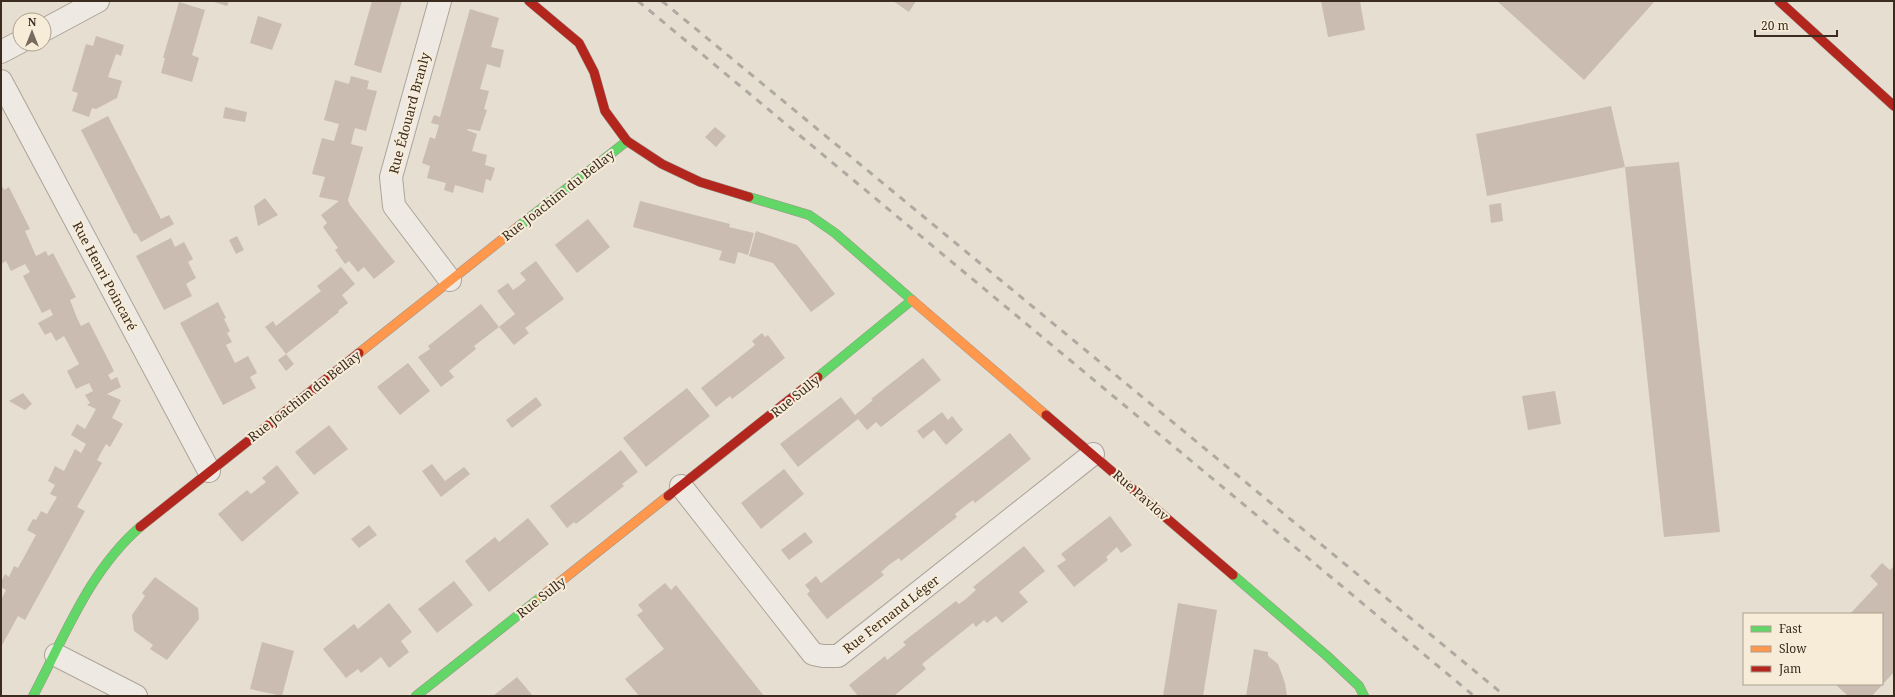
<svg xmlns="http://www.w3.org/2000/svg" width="1895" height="697" viewBox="0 0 1895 697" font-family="'Noto Serif',serif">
	<rect width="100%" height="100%" fill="#e6ded1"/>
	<g fill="#cabcb1">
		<path d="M211 1H229L227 6Z"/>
		<path d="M372 1H402L381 73 354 65Z"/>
		<path d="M893 1H916L909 12Z"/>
		<path d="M1321 1H1360L1365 30 1328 37Z"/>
		<path d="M1497 1H1655L1584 80Z"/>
		<path d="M179 2 205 10 192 55 199 58 192 82 161 73 165 58H163Z"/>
		<path d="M470 9 499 18 491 47 504 50 500 68 487 64 480 89 489 91 484 109 487 110 480 131 468 129 467 130 477 134 472 151 487 155 485 165 495 168 491 181 486 179 483 193 455 185 453 193 444 190 446 183 427 178 430 166 422 163 430 137 435 139 439 125 431 123 434 115 440 117Z"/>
		<path d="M258 16 282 24 272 50 250 43Z"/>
		<path d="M96 36 124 45 121 56 116 54 108 77 122 81 117 98 96 109 92 108 89 117 72 111 78 93 72 91 86 44 93 46Z"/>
		<path d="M351 76 369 81 367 89 377 91 366 131 355 128 353 135 351 144 363 147 348 200 350 205 395 262 374 279 364 267 358 272 349 261 345 264 335 250 338 248 323 227 327 223 321 215 339 201 319 197 325 177 312 174 322 138 334 141 339 124 324 120 335 80 349 84Z"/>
		<path d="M1611 106 1625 167 1487 196 1476 134Z"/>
		<path d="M225 107 247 112 245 122 223 118Z"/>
		<path d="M108 116 161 219 169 215 174 224 141 242 136 233 134 234 81 130Z"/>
		<path d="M715 127 726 136 716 147 705 137Z"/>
		<path d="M1679 162 1720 532 1664 537 1625 167Z"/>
		<path d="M1 184 4 190 9 187 30 229 25 231 36 256 46 251 48 256 53 253 76 297 70 300 77 318 81 326 89 322 114 371 108 375 111 380 117 377 121 387 107 394 121 400 112 418 123 424 110 447 106 444 97 460 102 463 77 507 85 511 25 620 18 616 1 647V600L6 590 1 587V582L5 574 9 577 14 566 18 568 36 535 27 530 33 519 36 520 41 511 47 514 57 497 50 494 55 485 48 481 55 466 64 471 75 449 81 453 86 444 71 435 77 424 85 429 96 409 87 405 90 403 85 395 93 391 89 383 76 389 67 371 79 364 64 336 56 341 51 332 45 335 38 323 53 315 50 309 42 313 23 276 30 272 25 264 11 271 6 261 1 264Z"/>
		<path d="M265 198 278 215 258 226 254 206Z"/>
		<path d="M640 201 730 224 729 227 754 233 748 255 738 252 735 264 719 260 722 251 633 227Z"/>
		<path d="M1501 203 1503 221 1491 223 1489 205Z"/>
		<path d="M588 219 610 247 577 273 555 245Z"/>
		<path d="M756 231 797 245 835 294 811 312 773 263 749 256Z"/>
		<path d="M237 236 244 250 236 254 229 240Z"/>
		<path d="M171 238 175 247 184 242 193 259 188 262 196 278 186 284 192 296 164 310 136 256Z"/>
		<path d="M536 261 564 299 525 328 529 333 514 345 499 327 515 314 497 291 508 283 513 290 519 286 526 280 520 273Z"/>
		<path d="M341 267 355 284 342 295 348 303 338 311 339 312 286 354 294 364 286 371 278 360 286 354 265 327 273 321 276 326 299 308 321 291 317 286Z"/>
		<path d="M218 302 226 318 224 319 230 331 227 333 232 342 226 345 235 363 248 356 257 373 250 377 256 388 223 405 180 323Z"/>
		<path d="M481 304 499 327 474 346 476 349 449 371 454 377 441 387 418 357 430 349 428 346Z"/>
		<path d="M762 333 765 337 768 335 785 358 732 399 730 396 716 407 701 388 755 345 752 341Z"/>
		<path d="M923 358 941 380 881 427 876 422 867 430 858 419 798 467 780 444 841 397 855 415 873 400 871 399Z"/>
		<path d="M408 363 430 391 400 415 377 387Z"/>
		<path d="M687 388 710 416 646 467 623 438Z"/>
		<path d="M1555 391 1561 424 1528 430 1522 396Z"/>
		<path d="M23 393 32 404 25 410 9 401Z"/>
		<path d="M536 397 542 405 512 428 506 420Z"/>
		<path d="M942 412 948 420 952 416 963 430 946 445 934 430 923 439 917 431Z"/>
		<path d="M329 425 348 449 314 475 295 452Z"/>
		<path d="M1010 433 1031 459 975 503 973 500 955 514 957 517 901 561 899 558 890 564 881 572 884 575 827 619 807 594 810 591 805 585 816 576 821 583Z"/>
		<path d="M621 450 638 472 622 484 624 486 576 524 574 522 567 528 550 506Z"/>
		<path d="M432 464 445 481 464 467 470 474 441 497 422 471Z"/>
		<path d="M277 465 299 493 242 542 218 514 247 490 251 494 266 482 262 478Z"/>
		<path d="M784 469 804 494 761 529 741 503Z"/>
		<path d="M1110 516 1132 545 1121 553 1117 547 1106 557 1108 560 1074 587 1057 566 1066 560 1061 554Z"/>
		<path d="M528 518 549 544 489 592 465 561 495 537 499 542Z"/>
		<path d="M369 525 377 535 359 548 351 539Z"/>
		<path d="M805 532 813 542 789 560 781 550Z"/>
		<path d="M1024 546 1045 571 1019 592 1028 602 1002 623 996 616 987 623 984 620 976 627 973 623 922 664 926 669 894 696H858L849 685 885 656 887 660 906 645 903 642 956 601 959 604 967 598 976 590 973 587Z"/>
		<path d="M1882 563 1890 570 1894 566V672L1872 696H1848L1835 684H1882V614H1850L1878 584 1870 576Z"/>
		<path d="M155 577 198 608 199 619 167 660 150 649 153 645 134 631 132 615 145 596 142 593Z"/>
		<path d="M454 581 473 605 437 633 418 609Z"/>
		<path d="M665 583 671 590 676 585 764 696H639L625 679 664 649 637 615 643 611 638 605Z"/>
		<path d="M389 603 412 632 401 641 409 652 389 668 381 657 361 673 358 669 346 678 323 649 354 624 358 629Z"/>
		<path d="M1178 603 1217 610 1203 696H1163Z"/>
		<path d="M262 642 294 651 282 696 250 689Z"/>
		<path d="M1254 649 1268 652V656L1278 664 1285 683 1287 696H1246Z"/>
		<path d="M517 677 533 696H493Z"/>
	</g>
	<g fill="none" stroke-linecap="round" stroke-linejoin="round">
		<defs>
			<g id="street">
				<path d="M440 1 391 177 394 206 450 280"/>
				<path d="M44 30 98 1"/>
				<path d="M1 52 20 42"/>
				<path d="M1 81 209 471"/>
				<path d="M681 486 813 654 823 656H838L1093 454"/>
				<path d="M56 655 136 696"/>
			</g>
			<g id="fast">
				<path d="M749 197 809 215 835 233 912 300 818 377"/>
				<path d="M519 226 627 141"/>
				<path d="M1233 575 1326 655 1359 686 1364 696"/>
				<path d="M33 696C64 638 89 571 140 527"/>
				<path d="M416 696 541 597"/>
			</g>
			<g id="slow">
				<path d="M912 300 1046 415"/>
				<path d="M359 353 519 226"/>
				<path d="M541 597 668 496"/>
			</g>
			<g id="jam">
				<path d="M529 1 579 43 594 72 605 111 627 141 662 164 700 182 749 197"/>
				<path d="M1779 1 1894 106"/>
				<path d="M1046 415 1233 575"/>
				<path d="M668 496 818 377"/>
				<path d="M140 527 359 353"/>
			</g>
		</defs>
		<use href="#street" stroke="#aca499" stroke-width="24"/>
		<use href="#fast" stroke="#9c9389" stroke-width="10"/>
		<use href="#slow" stroke="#9c9389" stroke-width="10"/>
		<use href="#jam" stroke="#9c9389" stroke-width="10"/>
		<use href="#street" stroke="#eeeae3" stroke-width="22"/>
		<use href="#fast" stroke="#63d668" stroke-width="9"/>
		<use href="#slow" stroke="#ff974d" stroke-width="9"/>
		<use href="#jam" stroke="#b3261e" stroke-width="9"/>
		<g stroke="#afa9a2" stroke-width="3" stroke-dasharray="7 7" stroke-linecap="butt">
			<path d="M638 1 1474 696"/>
			<path d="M662 1 1505 696"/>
		</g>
	</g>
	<g text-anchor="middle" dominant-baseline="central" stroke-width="4" stroke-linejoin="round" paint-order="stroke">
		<g font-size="13" fill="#3c2c20" stroke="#f6ecd8">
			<text transform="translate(409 113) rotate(-75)">Rue Édouard Branly</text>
			<text transform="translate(558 195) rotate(-38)">Rue Joachim du Bellay</text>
			<text transform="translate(105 276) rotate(62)">Rue Henri Poincaré</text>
			<text transform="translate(304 396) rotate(-38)">Rue Joachim du Bellay</text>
			<text transform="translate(795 396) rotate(-39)">Rue Sully</text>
			<text transform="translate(1141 495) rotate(41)">Rue Pavlov</text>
			<text transform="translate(541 597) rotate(-38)">Rue Sully</text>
			<text transform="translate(891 614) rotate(-38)">Rue Fernand Léger</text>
		</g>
	</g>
	<rect width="1895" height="697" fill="none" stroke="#3c2c20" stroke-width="4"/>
	<rect x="1743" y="613" width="140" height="72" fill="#f6ecd8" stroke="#ac9f8e"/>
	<rect x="1751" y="626" width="20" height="6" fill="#63d668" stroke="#ac9f8e"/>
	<text x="1779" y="633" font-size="12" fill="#3c2c20">Fast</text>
	<rect x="1751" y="646" width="20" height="6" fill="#ff974d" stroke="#ac9f8e"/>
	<text x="1779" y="653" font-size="12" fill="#3c2c20">Slow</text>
	<rect x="1751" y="666" width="20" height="6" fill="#b3261e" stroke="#ac9f8e"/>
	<text x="1779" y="673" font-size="12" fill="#3c2c20">Jam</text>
	<g transform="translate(32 32)"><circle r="19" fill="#f6ecd8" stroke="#ac9f8e"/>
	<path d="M0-3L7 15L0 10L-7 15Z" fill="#786a5e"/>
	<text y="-6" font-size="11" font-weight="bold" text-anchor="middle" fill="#3c2c20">N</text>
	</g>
	<path d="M1755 30v6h82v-6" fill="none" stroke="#3c2c20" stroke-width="2"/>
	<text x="1761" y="30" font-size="12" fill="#3c2c20" stroke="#f6ecd8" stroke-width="3" paint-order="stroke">20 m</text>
</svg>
